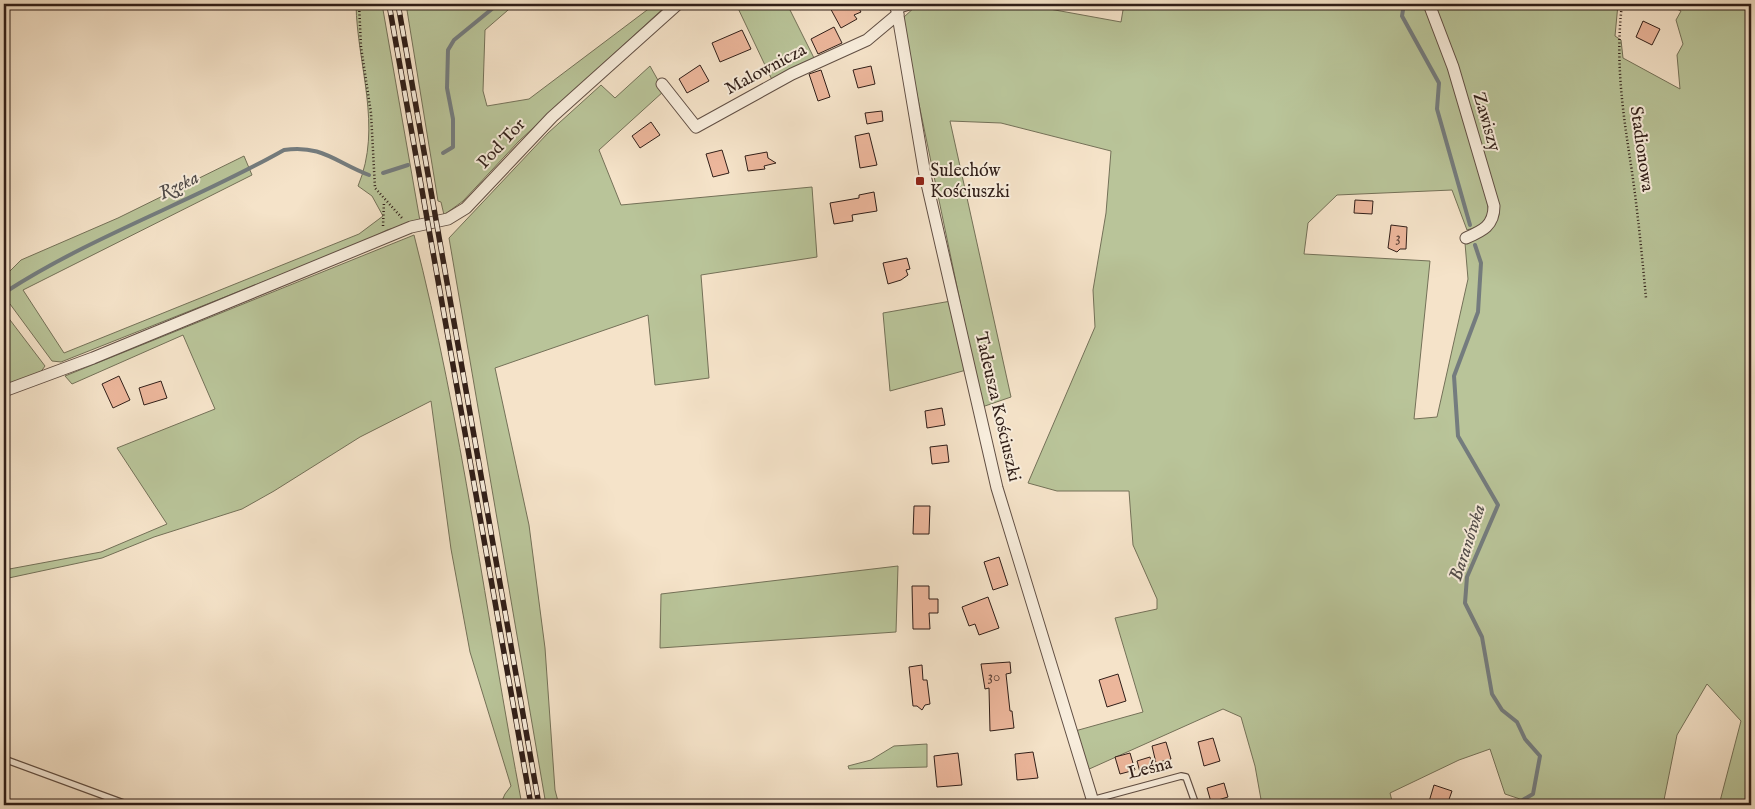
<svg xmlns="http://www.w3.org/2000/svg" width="1755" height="809" viewBox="0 0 1755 809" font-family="'IM FELL English',serif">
	<rect width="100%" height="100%" fill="#f5e3c9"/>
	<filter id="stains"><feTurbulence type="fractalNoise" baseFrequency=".004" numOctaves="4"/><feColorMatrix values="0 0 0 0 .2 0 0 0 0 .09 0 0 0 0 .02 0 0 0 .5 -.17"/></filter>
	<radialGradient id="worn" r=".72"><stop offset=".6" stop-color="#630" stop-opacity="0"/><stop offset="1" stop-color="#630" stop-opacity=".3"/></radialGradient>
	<g fill="#b9c499" stroke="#747158">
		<path d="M356 4H382L420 221 387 230 361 243 61 362 52 361 10 304 4 310V277L21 260 118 218 244 156 252 175 23 290 64 353 359 234 383 216 372 196 358 186C383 127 357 65 356 4Z"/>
		<path d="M406 4H515L485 30 483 91 487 106 529 99 655 4H668L519 141 463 201 444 215 441 202 438 201Z"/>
		<path d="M736 4H787L815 60 773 82Z"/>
		<path d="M923 4H1022L1121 22 1124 4H1425L1450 73 1487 201 1489 214 1484 225 1467 230 1452 190 1337 195 1308 223 1304 254 1430 261 1414 419 1437 417 1468 279 1465 243 1495 223 1434 4H1618L1615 36 1621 40 1623 58 1680 89 1677 55 1683 44 1676 20 1681 11 1666 4H1751V805H1719L1741 721 1707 684 1677 735 1663 805H1538L1505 794 1490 749 1459 760 1390 793 1393 805H1262L1255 766 1241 717 1223 709 1087 770 1075 731 1143 712 1115 618 1157 609V599L1133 545 1129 491H1057L1028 483 1095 327 1093 290 1106 213 1111 151 1001 123 950 121 1011 397 982 407 904 32V17L916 6Z"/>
		<path d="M650 66 664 91 599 150 621 205 812 187 817 257 701 275 709 378 655 385 648 315 495 368 529 525 545 648 555 790 559 805H546L449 238 548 133 601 85 615 98Z"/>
		<path d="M414 235C462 422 486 615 522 805H500L505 794 511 786 470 652 451 549 431 401 360 437 274 491 242 509 154 537 102 558 4 579V570L101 552 167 524 117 448 215 409 183 335 72 384 65 376Z"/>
		<path d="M951 301 970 369 890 391 883 313Z"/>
		<path d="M4 312 45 366 40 373 4 386Z"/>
		<path d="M898 566 896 632 660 648 661 594Z"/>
		<path d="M927 744V767L849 769 848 766 871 760 894 746Z"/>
	</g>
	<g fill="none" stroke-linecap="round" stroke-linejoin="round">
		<g stroke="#747c7e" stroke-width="4">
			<path d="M1404 4 1402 16 1439 83 1437 109 1470 225"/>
			<path d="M443 153 453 147V119L447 88 448 50 454 40 498 4"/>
			<path d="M383 173 408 165"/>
			<path d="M1475 245 1481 263 1478 312 1454 376 1458 436 1498 505 1467 577 1465 603 1482 637 1492 694 1502 710 1517 722 1525 739 1540 756 1533 794 1514 805"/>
			<path d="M7 291C94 235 194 201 284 150 321 144 337 163 369 175"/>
		</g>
	</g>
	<g fill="#ecb69b" stroke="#301e18">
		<path d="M828 4H856L861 12 854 15 857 19 841 28Z"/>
		<path d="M1643 21 1660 29 1652 45 1636 37Z"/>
		<path d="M834 27 842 43 818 54 811 39Z"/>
		<path d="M742 30 751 49 720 62 712 43Z"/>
		<path d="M700 65 709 81 687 93 679 79Z"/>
		<path d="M871 66 875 84 858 88 853 70Z"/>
		<path d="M821 70 830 97 818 101 809 74Z"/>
		<path d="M882 111 883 121 867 124 865 113Z"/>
		<path d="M651 122 660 135 640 148 632 136Z"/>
		<path d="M869 133 877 165 860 168 855 136Z"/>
		<path d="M722 150 729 173 713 177 706 154Z"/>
		<path d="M767 152 768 158 776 163 764 166 765 169 748 171 745 156Z"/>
		<path d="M874 192 877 211 852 215 853 221 834 224 830 203 859 198V195Z"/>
		<path d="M1355 200 1373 201 1372 214 1354 213Z"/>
		<path d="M1391 225 1407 227 1406 249H1400L1397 252 1388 248Z"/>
		<path d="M907 258 910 269 906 270 908 275 901 280 888 284 883 263Z"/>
		<path d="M119 376 130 400 113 408 102 384Z"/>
		<path d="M161 381 167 398 144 405 139 388Z"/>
		<path d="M942 408 945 425 927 428 925 411Z"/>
		<path d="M947 445 949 462 932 464 930 447Z"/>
		<path d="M914 506H930L929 534H913Z"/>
		<path d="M999 557 1008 585 993 590 984 562Z"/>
		<path d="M912 586H929V599H938V613H929L930 629H913Z"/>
		<path d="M988 597 999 628 979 635 975 624 969 626 962 607Z"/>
		<path d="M1010 662 1011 673 1006 674 1010 711H1012L1014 728 990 731 989 688 985 689 981 664Z"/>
		<path d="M922 665 923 680H927L930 704 925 705 922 710 917 706H913L909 667Z"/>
		<path d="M1118 674 1126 701 1107 707 1099 680Z"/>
		<path d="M1213 738 1220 761 1204 766 1198 742Z"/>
		<path d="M1166 742 1171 759 1156 763 1152 746Z"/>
		<path d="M1033 752 1038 778 1017 780 1015 754Z"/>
		<path d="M958 753 962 785 937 787 934 756Z"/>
		<path d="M1130 753 1135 770 1120 774 1115 757Z"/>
		<path d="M1150 757 1154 772 1141 776 1137 761Z"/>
		<path d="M1224 783 1228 797 1211 802 1207 788Z"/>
		<path d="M1434 785 1452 791 1447 805H1428Z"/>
	</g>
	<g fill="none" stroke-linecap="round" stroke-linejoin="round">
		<defs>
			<g id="service">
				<path d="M4 759 129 805"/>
				<path d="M1092 800 1181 776 1186 777 1196 805"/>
			</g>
			<g id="minor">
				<path d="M896 4 925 175 997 488 1094 805"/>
				<path d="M1429 4 1453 67 1494 206C1494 226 1482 231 1466 238"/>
				<path d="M896 8 909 4"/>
				<path d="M662 84 696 127 792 74 867 40 898 14"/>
				<path d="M4 391 93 358 411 227 448 219 466 208 552 117 678 4"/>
			</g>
		</defs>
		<use href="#service" stroke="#614f44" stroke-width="8"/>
		<use href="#minor" stroke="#614f44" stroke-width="13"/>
		<g stroke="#301e18" stroke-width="2.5" stroke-dasharray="1 2.5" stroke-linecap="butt">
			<path d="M359 4 361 47 371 113 375 188 402 218"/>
			<path d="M1622 4C1615 63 1623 113 1632 172 1638 214 1642 256 1646 298"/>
			<path d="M383 226 384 202"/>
		</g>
		<use href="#service" stroke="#f8eddc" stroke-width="5.5"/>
		<use href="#minor" stroke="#f8eddc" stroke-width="11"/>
		<defs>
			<g id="rail">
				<path d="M389 4 531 805"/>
				<path d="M398 4 539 805"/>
			</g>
		</defs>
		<use href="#rail" stroke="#301e18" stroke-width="5.5"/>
		<use href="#rail" stroke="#f8eddc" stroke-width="4" stroke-dasharray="11" stroke-linecap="butt"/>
	</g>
	<rect fill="#8f2418" stroke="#f8eddc" stroke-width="2" x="915" y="176" width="10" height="10" rx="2.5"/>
	<g text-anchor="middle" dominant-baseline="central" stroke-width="4" stroke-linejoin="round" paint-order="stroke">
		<g font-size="15" fill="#5f4439">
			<text x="1398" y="237">3</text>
			<text x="994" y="676">30</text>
		</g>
		<g font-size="18" fill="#301e18" stroke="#f8eddc">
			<text transform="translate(766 70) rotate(-28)">Malownicza</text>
			<text transform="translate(1486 122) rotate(74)">Zawiszy</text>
			<text transform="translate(502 144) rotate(-47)">Pod Tor</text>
			<text transform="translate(1641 149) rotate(82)">Stadionowa</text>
			<text transform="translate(997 407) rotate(77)">Tadeusza Kościuszki</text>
			<text transform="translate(1150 769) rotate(-14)">Leśna</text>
		</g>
		<g font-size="18" fill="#301e18" stroke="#f8eddc" text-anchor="start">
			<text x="930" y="171">Sulechów<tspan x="930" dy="21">Kościuszki</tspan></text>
		</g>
		<g font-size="19" font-style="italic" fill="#524d4b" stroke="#f8eddc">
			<text transform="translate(179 186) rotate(-26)">Rzeka</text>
			<text transform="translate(1468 543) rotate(-72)">Baranówka</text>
		</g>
	</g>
	<rect width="1755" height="809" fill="none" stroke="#f5e3c9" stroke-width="20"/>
	<rect x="5" y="5" width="1745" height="799" fill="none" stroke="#301e18" stroke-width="2.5"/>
	<rect x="10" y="10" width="1735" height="789" fill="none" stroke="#301e18"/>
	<rect width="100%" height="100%" filter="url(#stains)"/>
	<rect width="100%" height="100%" fill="url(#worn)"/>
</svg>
